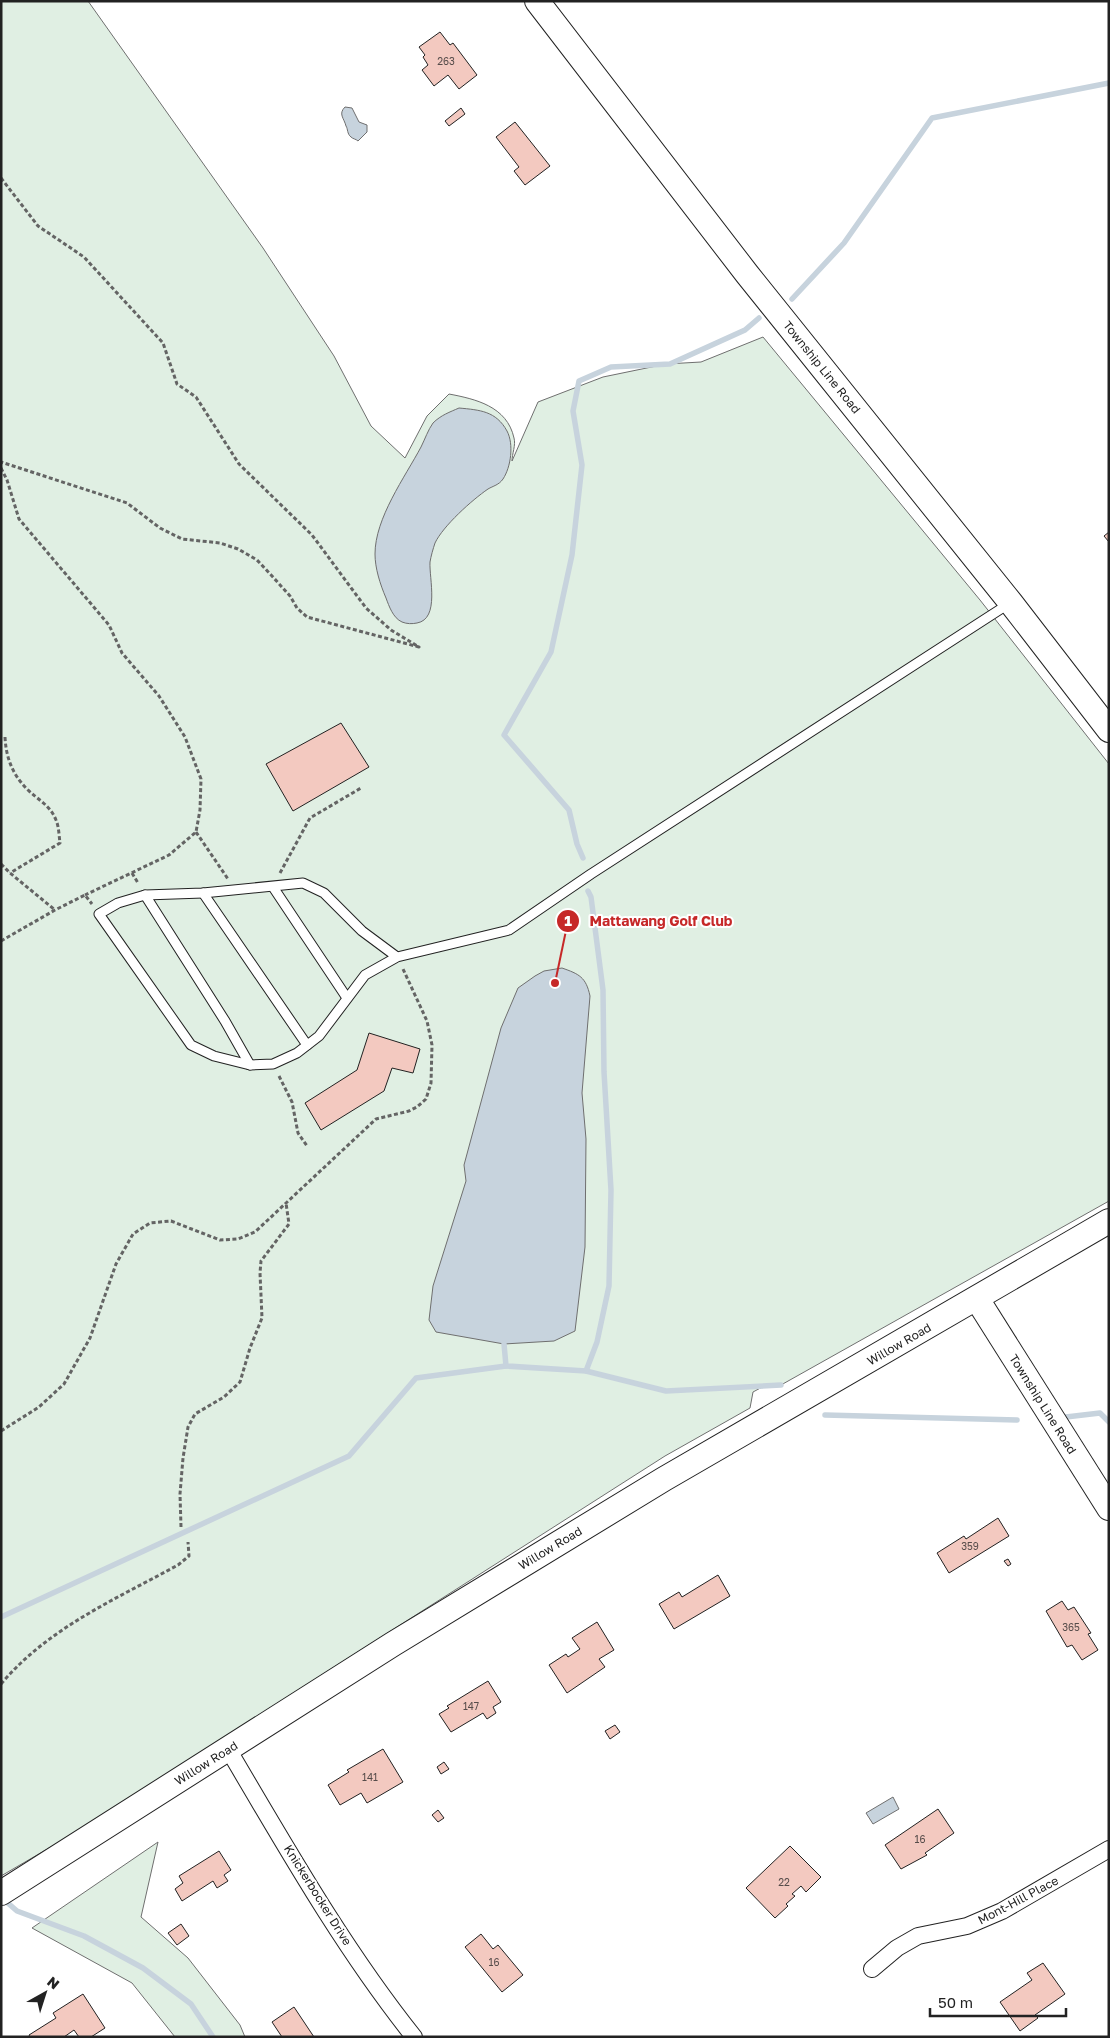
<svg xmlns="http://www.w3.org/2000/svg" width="1110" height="2038" viewBox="0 0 1110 2038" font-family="'Golos Text',sans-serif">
	<rect width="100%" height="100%" fill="#fff"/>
	<g fill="#e0efe3" stroke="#6f6f6f">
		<path d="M1 1H88L263 248 334 356 371 426 405 458 427 416 449 394C475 399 507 406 514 438 516 445 512 454 512 461L538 402 603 377 666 364 701 362 763 337 980 600 1109 764V1201L781 1385H766L753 1392 750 1408 665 1456 68 1837 1 1876Z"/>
		<path d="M158 1842 141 1917 188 1958 240 2025 245 2037H175L132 1983 32 1928Z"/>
	</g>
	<g fill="#c7d3dd" stroke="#6f6f6f">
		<path d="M345 107 352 108 359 122 367 125V132L358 141C356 139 353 139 351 137 347 134 348 129 346 126 344 118 338 114 345 107Z"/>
		<path d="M459 408C480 410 496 411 507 431 514 444 511 467 503 479 499 485 493 486 488 489 472 500 443 526 435 543 433 549 431 556 430 562 429 578 440 619 417 623 412 624 407 624 402 622 393 618 389 606 386 598 380 584 375 568 375 554 375 518 405 477 421 447 425 439 428 430 433 423 441 415 450 412 459 408Z"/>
		<path d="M562 968C579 974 586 977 590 996L582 1093 586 1139 585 1247 575 1331 554 1341 504 1344 436 1332 429 1320 433 1286 466 1181 464 1165 501 1028 518 988 535 976 544 971Z"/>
		<path d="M893 1797 899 1809 873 1824 866 1813Z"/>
	</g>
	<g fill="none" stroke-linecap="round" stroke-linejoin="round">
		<g stroke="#c7d3dd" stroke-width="5.5">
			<path d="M792 299 844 243 932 118 1109 83"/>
			<path d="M583 858 577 844 569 810 504 735 551 652 572 555 582 465 573 411 579 381 611 367 670 364 745 330 759 318"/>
			<path d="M504 1344 506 1366 586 1371 666 1391 781 1385"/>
			<path d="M586 1371 597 1342 609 1286 611 1190 604 1072 603 990 591 897 588 891"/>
			<path d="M825 1415 1017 1420"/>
			<path d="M1066 1417 1100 1413 1109 1422"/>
			<path d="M1 1617 349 1456 416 1378 506 1366"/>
			<path d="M2 1898 17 1911 84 1936 143 1968 191 2004 213 2037"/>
		</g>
	</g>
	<g fill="#f3c9c0" stroke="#222">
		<path d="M440 32 450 45 453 43 477 75 459 89 448 75 434 86 422 70 428 65 423 57 425 55 419 47Z"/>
		<path d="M461 108 465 114 449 126 445 121Z"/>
		<path d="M515 122 550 166 525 185 514 171 519 167 496 137Z"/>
		<path d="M1109 532V542L1104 536Z"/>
		<path d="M341 723 369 767 293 811 266 764Z"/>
		<path d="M369 1033 420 1049 413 1073 392 1068 384 1091 321 1130 305 1103 357 1070Z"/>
		<path d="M998 1518 1009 1536 949 1573 937 1553 964 1536 966 1539Z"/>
		<path d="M1008 1559 1011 1564 1008 1566 1004 1561Z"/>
		<path d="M718 1575 730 1596 674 1629 659 1604 679 1592 682 1597Z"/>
		<path d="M1062 1601 1068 1610 1074 1607 1091 1633 1088 1634 1098 1650 1082 1660 1072 1645 1067 1647 1046 1611Z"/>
		<path d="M597 1622 614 1650 599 1659 605 1667 567 1693 549 1665 566 1654 568 1657 580 1649 572 1638Z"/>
		<path d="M488 1681 501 1702 493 1707 496 1713 487 1719 483 1713 451 1732 439 1714 449 1708 447 1706Z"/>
		<path d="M615 1725 620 1732 610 1739 605 1731Z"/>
		<path d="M383 1749 403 1782 367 1803 361 1793 340 1805 328 1785 349 1772 347 1770Z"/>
		<path d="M444 1762 449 1769 441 1774 437 1767Z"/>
		<path d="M938 1809 954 1833 925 1853 927 1855 901 1869 885 1845Z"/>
		<path d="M438 1810 444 1818 438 1822 432 1815Z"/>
		<path d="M790 1846 821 1877 806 1892 801 1886 792 1894 795 1896 786 1904 788 1906 775 1918 746 1888Z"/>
		<path d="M219 1851 231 1870 224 1875 228 1881 217 1888 213 1881 182 1901 175 1889 183 1883 179 1876Z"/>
		<path d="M181 1924 189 1936 177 1945 168 1933Z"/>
		<path d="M481 1934 493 1949 498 1945 523 1975 502 1992 465 1947Z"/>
		<path d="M1043 1963 1065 1994 1035 2015 1038 2018 1020 2031 1000 2002 1032 1980 1027 1973Z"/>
		<path d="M83 1994 105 2028 91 2037H79L74 2030 64 2037H30L29 2035 56 2018 53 2013Z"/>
		<path d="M294 2007 314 2037H282L272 2022Z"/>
	</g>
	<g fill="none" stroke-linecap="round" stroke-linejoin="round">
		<defs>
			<g id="lane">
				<path d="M273 887 347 998"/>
				<path d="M203 893 307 1045"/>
				<path d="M145 895 225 1021 250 1065"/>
				<path d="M397 957 362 931 324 893 303 883 203 893 145 895 118 903 99 914 191 1045 214 1056 250 1065 273 1064 297 1053 319 1036 365 975 397 957 509 930 591 874 1010 603"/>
			</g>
			<g id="street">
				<path d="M228 1749C286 1847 343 1948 414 2037"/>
				<path d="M872 1969 897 1948 918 1936 967 1926 1002 1911 1109 1849"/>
			</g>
			<g id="secondary">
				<path d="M537 1 747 274 1011 603 1109 730"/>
				<path d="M977 1299 1109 1508"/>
				<path d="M1 1893 393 1644 664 1479 1109 1221"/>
			</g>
		</defs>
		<use href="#lane" stroke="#222" stroke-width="11"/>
		<use href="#street" stroke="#222" stroke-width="18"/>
		<use href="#secondary" stroke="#222" stroke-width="26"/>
		<g stroke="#646464" stroke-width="3" stroke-dasharray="4 2.5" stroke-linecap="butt">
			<path d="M1 178 38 226 84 257 163 343 177 384 196 397 239 464 312 535 366 608 391 630 419 647 307 617 297 608 290 596 272 576 257 560 238 549 220 543 182 539 160 528 127 503 1 462"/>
			<path d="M1 468 7 480 19 519 109 625 122 653 159 696 185 737 201 779 200 810 196 832 169 855 85 895"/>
			<path d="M5 737C6 757 12 774 27 789 38 800 50 805 56 820 59 827 59 836 60 843L10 873"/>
			<path d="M196 832 228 879"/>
			<path d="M1 864 10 873 55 910"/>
			<path d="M132 873 138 883"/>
			<path d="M280 873 310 818 361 788"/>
			<path d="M1 941 55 910 85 895 92 904"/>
			<path d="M279 1076 292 1102 298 1133 307 1146"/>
			<path d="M1 1431 39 1407 64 1384 90 1338 116 1264 133 1234 150 1223 171 1221 220 1240 238 1239 255 1232 376 1119 409 1111 417 1107 426 1099 431 1083 432 1045 427 1021 403 969"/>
			<path d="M181 1527 180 1494 183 1458 188 1427 195 1414 224 1397 240 1382 250 1348 262 1318 260 1273 261 1261 289 1224 286 1203"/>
			<path d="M1 1684C48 1628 116 1599 178 1565L189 1556 188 1542"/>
		</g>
		<use href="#lane" stroke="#fff" stroke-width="9"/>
		<use href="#street" stroke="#fff" stroke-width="16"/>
		<use href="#secondary" stroke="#fff" stroke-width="24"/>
	</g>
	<g text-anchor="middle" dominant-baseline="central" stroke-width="4" stroke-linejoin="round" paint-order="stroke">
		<g font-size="10" fill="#564c4a">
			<text x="446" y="61">263</text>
			<text x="970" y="1546">359</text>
			<text x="1071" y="1627">365</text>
			<text x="471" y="1706">147</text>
			<text x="370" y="1777">141</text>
			<text x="920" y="1839">16</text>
			<text x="784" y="1882">22</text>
			<text x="494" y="1962">16</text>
		</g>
		<g font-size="12" fill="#222" stroke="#fff">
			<text transform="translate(822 367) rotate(51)">Township Line Road</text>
			<text transform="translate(899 1344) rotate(-30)">Willow Road</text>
			<text transform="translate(1043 1404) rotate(58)">Township Line Road</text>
			<text transform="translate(550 1548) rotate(-31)">Willow Road</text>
			<text transform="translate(206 1763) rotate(-32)">Willow Road</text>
			<text transform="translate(318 1895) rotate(58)">Knickerbocker Drive</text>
			<text transform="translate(1018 1900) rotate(-28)">Mont-Hill Place</text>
		</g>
	</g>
	<path fill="none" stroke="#c62828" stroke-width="2" d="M555 983L568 921"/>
	<g fill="#c62828" stroke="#fff" stroke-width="2">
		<circle cx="555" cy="983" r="5"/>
		<circle cx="568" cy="921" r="12"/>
	</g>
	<g font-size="15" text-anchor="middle" font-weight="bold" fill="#fff">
		<text x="568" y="926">1</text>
	</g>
	<g font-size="14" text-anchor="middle" font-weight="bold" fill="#c62828" stroke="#fff" stroke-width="4" stroke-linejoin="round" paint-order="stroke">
		<text x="661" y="926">Mattawang Golf Club</text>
	</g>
	<rect width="1110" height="2038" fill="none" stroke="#222222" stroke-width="5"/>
	<g transform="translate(45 1993) rotate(39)" stroke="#ffffff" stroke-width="4" paint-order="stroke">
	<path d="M0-4L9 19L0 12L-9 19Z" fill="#222222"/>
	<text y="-8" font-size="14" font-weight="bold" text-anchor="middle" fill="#222222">N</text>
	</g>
	<path d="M930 2008v8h136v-8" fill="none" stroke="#222222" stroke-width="2.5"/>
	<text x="938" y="2008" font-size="15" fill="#222222" stroke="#ffffff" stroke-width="4" paint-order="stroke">50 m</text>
</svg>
